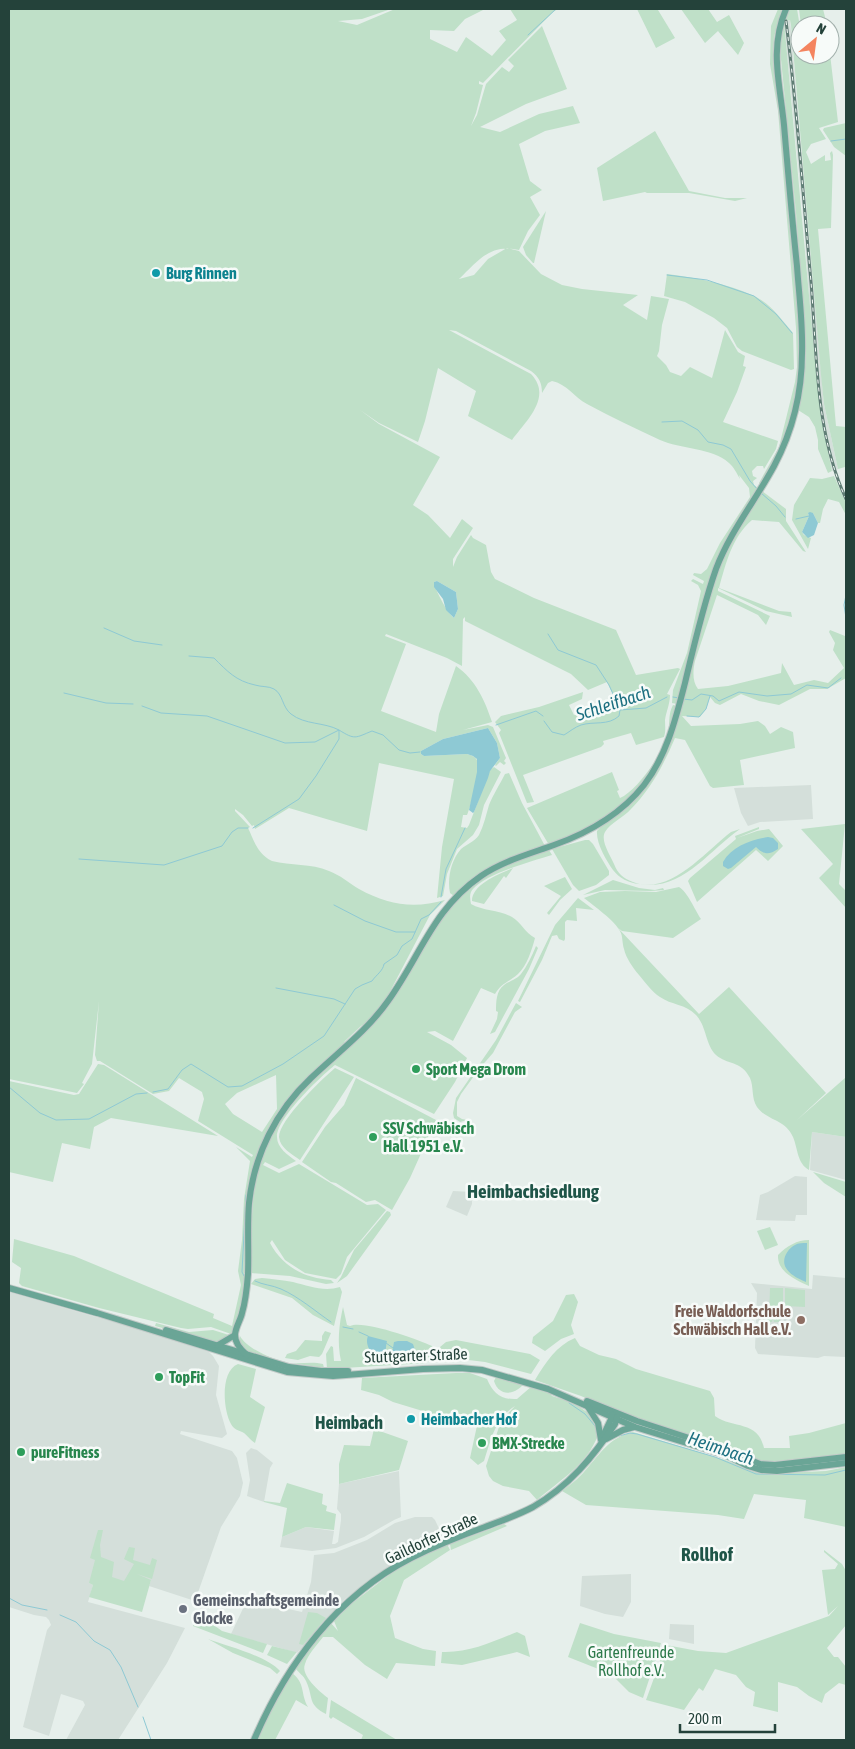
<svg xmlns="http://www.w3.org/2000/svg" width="855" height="1749" viewBox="0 0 855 1749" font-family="'Asap Condensed',sans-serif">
	<rect width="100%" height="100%" fill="#e6efeb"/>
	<g fill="#d4dfda">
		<path d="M790 20 824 404 838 469 832 471 824 432 812 337 804 226 784 21Z"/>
		<path d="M811 785 813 819 760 822 748 826 741 813 734 788Z"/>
		<path d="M812 1132 846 1137V1180L810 1170Z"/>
		<path d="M795 1176 807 1177V1215H796L795 1221 756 1220 760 1195 768 1192Z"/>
		<path d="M453 1191 472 1192V1204L467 1216 446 1207Z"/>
		<path d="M813 1275 846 1278V1357L824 1356 818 1358 758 1354 755 1348 757 1293 751 1283 812 1289Z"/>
		<path d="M9 1292 148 1332 209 1352 213 1356 219 1366 216 1395 227 1434 222 1438 181 1431 180 1434 232 1451 237 1458 243 1483 240 1496 221 1527 195 1601 149 1586 151 1580 123 1587 107 1581 89 1583 93 1585 88 1602 185 1628 167 1663 118 1740H66L85 1705 83 1701 61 1694 49 1736 23 1727 47 1630 51 1625 49 1620 46 1617 34 1615 9 1607Z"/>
		<path d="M251 1448 257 1450 273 1463 270 1468 264 1502 247 1496 250 1480 246 1453Z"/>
		<path d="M399 1471 401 1517 394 1520 364 1537 336 1548 312 1551 280 1547 282 1537 306 1527 334 1531 332 1544H335L338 1542 341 1520V1514L337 1509 339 1484Z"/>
		<path d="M415 1517H432L435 1520 444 1539 411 1555 374 1577 345 1599 297 1653 231 1634 247 1600 302 1612 311 1582 314 1555 334 1553 367 1540 395 1523Z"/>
		<path d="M631 1574V1602L623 1617 605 1614 580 1606 582 1576Z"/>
		<path d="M670 1624 694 1625V1644L669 1639Z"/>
	</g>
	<g fill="#bfe0c8" fill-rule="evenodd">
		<path d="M9 9H391L362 19 338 21 357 25 395 9H485L465 19 454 31 430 30V39L457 52 466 37 492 56 506 40 499 31 517 20 510 9H544L547 10 558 9 553 12 483 83 479 81V84L483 85 476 113 471 126 477 115 486 84 502 67 509 72 514 66 508 60 542 26 567 89 526 104 480 127 500 132 539 114 573 106 580 123 545 131 519 144 530 181 542 190 530 197 540 215 528 231 519 250C490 243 478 261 459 279L474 275 488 259 507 248 519 251 541 274 562 285 582 289 638 295 623 305 647 320 651 296 669 299 662 325 659 351 657 356 666 365 670 372 681 376 690 367 712 378 725 330 738 352 745 356 743 366 746 367 737 392 723 422 778 441 776 449 764 469 763 466H757L752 471 753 476 757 478 753 481 754 485 786 509V521L806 552 803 551 779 522 752 520C732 537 726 563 719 588L779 611 791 612 792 617 766 611 718 588V591L770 616 766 625 758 615 717 595 695 661C693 670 692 681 698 689L728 686 781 673 782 663 794 685 814 680 828 683 844 668 833 650 835 643 829 632 830 630 845 636 846 639V678L827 689H810L779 705 759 701 741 694 720 705 715 703 710 697 706 709 700 717 682 716 691 726 740 724 758 721 765 726 770 734 781 727 793 732 795 748 740 760 744 785 713 788 710 786 685 740 675 738C664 764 651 789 631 809 624 817 610 823 605 832 600 841 611 856 614 864 618 874 623 878 633 882 669 897 706 851 731 832L740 829C708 851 682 892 639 884 629 883 619 878 613 870 606 860 596 843 597 831 605 821 619 816 628 807 657 778 670 744 682 705L672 703 673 690 687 653 701 591 698 585 691 581 693 579 703 584 704 581 693 575 694 573 701 574 707 569 720 543 750 497 749 488 739 475 740 479C737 474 734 467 729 463 713 448 680 449 660 440 635 428 611 417 587 404 574 397 567 384 552 381L548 383 542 393C542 383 539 377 531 371L456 331 449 330 531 374C553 397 526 421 512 440L468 416 476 391 438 368 425 421 418 442 379 423 360 410 379 424 440 457 413 505 428 515 450 538 462 519 473 528 453 559V567L457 557 471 535 473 538 486 545 491 572 495 579 534 598 616 630 636 675 678 668 680 669 667 694 670 695C670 704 666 712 665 720 665 726 666 731 664 737L636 745 631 733 603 741 604 744 601 747 523 775 534 802 527 803 499 733 501 730 495 722 501 716 539 707 583 692 582 699 569 705 574 715 592 709 593 712 613 709 618 706 607 682 588 690 571 674 465 621V617L463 619 462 666 447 658 386 634 385 636 406 644 381 711 436 732 439 714 456 666C476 680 485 701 492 722L463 730 488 725 493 727 506 758 504 761 506 763 504 765 500 762 496 766 495 765 500 758 497 743 488 728 443 739 421 751V754L424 756 467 754C470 755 475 756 477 760 481 768 471 806 467 815H463L461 827 467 828 469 825 490 770 494 767 501 772 484 805 479 825 473 835 457 849 447 874 443 896 437 898 442 847 454 779 379 763 367 831 289 808 255 829 254 825 252 826 243 815 235 809V811L250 827 248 828C254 840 257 854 272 861 291 866 311 863 329 871 340 875 349 883 359 889 388 905 414 909 445 900L430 915 383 1005 371 1020 361 1026 345 1041 340 1050 297 1089 281 1110 263 1141 250 1185 248 1204 243 1297 238 1317 231 1334 211 1327 188 1329 181 1328 99 1308 22 1286 19 1283 21 1268 12 1262 14 1239 74 1256 214 1314 213 1318 232 1326 241 1285 238 1271 242 1240 244 1199 250 1161 236 1147 252 1157 253 1155 198 1121 204 1099 202 1092 179 1078 169 1091 153 1094 100 1061H97L95 1055 99 1001 92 1064 82 1083 84 1084 77 1093 9 1079ZM755 491 759 495C748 513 735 531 726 551 707 595 696 650 684 697H680L711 578 721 550ZM437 581 456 592 458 609 454 618C448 614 434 588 434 582ZM276 1075 277 1109 262 1132 233 1114 225 1104 237 1093Z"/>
		<path d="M637 9H660L658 10 675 38 656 48Z"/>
		<path d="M681 9H708L717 22 729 15 744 43 738 55 718 31 705 43Z"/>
		<path d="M778 9H782L774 37 773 63 779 93 796 270 801 360 793 405 784 441 760 484 759 483 779 447 795 382 797 367 796 328 778 111 770 64 771 26Z"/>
		<path d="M788 9H797L800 27V55L830 54 838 122 819 128 826 139 811 144 806 152 811 164 825 155V161L831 160 830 153 832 151 833 155 831 228 818 229 836 426 846 427V465L845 467 838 469 824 404 821 375 791 25 790 20 784 21 816 372 824 432 832 471 828 473 818 449V440L815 427 809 417 798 410 804 380 806 352 796 213 780 49C781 35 783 22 788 9Z"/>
		<path d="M799 9H823L827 25H801Z"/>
		<path d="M846 123V156L834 147 823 130 824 128Z"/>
		<path d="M655 131 689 191 725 198H747L735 201 689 193H647L645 192 603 201 597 168Z"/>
		<path d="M546 211 534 263H533L526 255 523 247Z"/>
		<path d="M667 274C696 278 727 283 754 296 770 303 782 320 793 333L794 369 791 370 742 351 737 347 727 328 714 318 685 302 664 296Z"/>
		<path d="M834 476 846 503V515L839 502 828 499 823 509 820 523H818L813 513H808L809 516 802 532 804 535 811 538 808 549 792 520 794 505 810 478 822 479Z"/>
		<path d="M673 705 677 706C656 784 624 816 549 845L527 808 612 772 619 790 617 791 620 798C637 791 664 752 668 733 670 723 668 714 673 705Z"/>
		<path d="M509 773 522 803 545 846 531 850 504 861 454 896 450 893C447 879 451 860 461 849 467 844 474 842 479 835 484 825 486 815 489 805 493 795 500 784 505 774Z"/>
		<path d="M845 824 839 884 846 891V908L819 878 833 864 801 829Z"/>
		<path d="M759 827V829L737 838 757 831 769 829 783 846 768 861 756 850 697 902 688 881 690 878 736 839 735 836Z"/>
		<path d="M585 840H589L593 844 609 871V875L596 885 579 891 573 885 552 849Z"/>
		<path d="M549 850 552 855C532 861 486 874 473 889 469 893 470 899 471 904 483 911 500 910 512 917 521 922 525 933 535 938 532 949 527 966 518 974 509 982 501 983 495 994L481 988 453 1041 435 1031 427 1032 451 1045 467 1058 455 1082 434 1114 335 1065C321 1076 276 1119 277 1137 277 1148 288 1155 296 1161L279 1169 265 1162 263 1165 279 1173 299 1164 367 1205 378 1204 386 1210 347 1257 341 1274 336 1279 305 1273 285 1260 272 1240 270 1243C283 1267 304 1278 331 1280L334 1283 326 1284 290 1276 251 1273C252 1233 249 1190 264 1152 282 1108 309 1084 343 1052 352 1043 363 1035 371 1026 382 1013 391 996 400 981 418 954 435 925 456 900 480 873 516 861 549 850Z"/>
		<path d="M513 868 506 878 504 876 484 904 472 901C472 884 500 874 513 868Z"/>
		<path d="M565 877 572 889 560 900 549 915 547 913 561 896 544 886Z"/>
		<path d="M613 880 639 888 655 890 663 888 664 890 651 891 605 890 583 895Z"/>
		<path d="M679 887C687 891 695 910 701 919L673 938 622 931 618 928 699 1014 729 987 826 1093 797 1120 845 1078 846 1079V1137L812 1132 809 1170C797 1163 798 1149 793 1137 785 1119 767 1121 757 1107 751 1098 754 1087 750 1078 741 1060 727 1065 716 1055 705 1044 707 1027 696 1015 686 1004 671 1005 660 997 652 992 645 982 639 975 633 968 626 958 624 949 622 943 623 936 620 931 614 920 594 906 584 898L600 892 625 891 656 892Z"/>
		<path d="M578 898 594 910 576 908 577 921 567 920 565 922V939L564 941 559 939 557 935 552 936 542 960 520 1002 518 1001 555 925Z"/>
		<path d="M536 946 538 948 529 969 495 1032 490 1034 497 1019 498 1012 496 1011C496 1002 496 991 504 985 509 981 516 980 521 974 527 966 532 956 536 946Z"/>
		<path d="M516 1003 522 1007 515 1012 493 1053 479 1069 461 1094 457 1102V1116L462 1119 467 1120 460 1122 454 1118 453 1113 456 1098 496 1040Z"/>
		<path d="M98 1064 104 1065 218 1136 111 1118 94 1127 90 1149 62 1143 53 1182 9 1172V1081L74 1095 79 1094Z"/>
		<path d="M335 1068 354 1077 300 1160C292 1154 280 1148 279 1137 279 1120 322 1079 335 1068Z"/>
		<path d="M356 1078 436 1120 410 1178 392 1210 375 1200 366 1202 336 1183 331 1182 302 1162 325 1127 344 1105Z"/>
		<path d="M813 1172 846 1182V1197L824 1183Z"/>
		<path d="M387 1211 390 1212 391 1215 347 1276 337 1283 341 1277 354 1250Z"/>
		<path d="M770 1227 778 1245 765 1250 757 1231Z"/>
		<path d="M809 1240V1286C796 1280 777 1272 778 1255 787 1246 797 1240 809 1240Z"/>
		<path d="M262 1278C272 1279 283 1280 293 1282 309 1286 324 1292 340 1287L342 1292 334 1326 313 1315 292 1298 251 1284 255 1279Z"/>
		<path d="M770 1288H783V1306L779 1313 780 1322H774L773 1318 772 1322H765L766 1318H769Z"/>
		<path d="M785 1288 805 1290V1307L785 1306Z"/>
		<path d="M574 1294 578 1302 571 1325 574 1334 561 1339 545 1351 532 1343 533 1337 553 1321 566 1295Z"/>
		<path d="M343 1307 347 1325 350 1326C364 1320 416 1339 432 1346L434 1349 432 1359 426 1363 327 1369 326 1354 331 1346 333 1347 334 1361H341C337 1342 339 1325 343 1307Z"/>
		<path d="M156 1323 189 1332 213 1330 229 1335 220 1342H215L155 1326Z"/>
		<path d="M325 1331 331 1333 322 1354 319 1357 310 1356 298 1360 285 1358 287 1354 296 1351 305 1340 322 1341V1336Z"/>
		<path d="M240 1336C247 1349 275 1361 291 1363 302 1364 312 1361 323 1364L324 1368 278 1361 246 1351 239 1341Z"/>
		<path d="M575 1338 580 1346 599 1355 616 1359 636 1369 710 1391 714 1398 715 1416C733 1429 758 1420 764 1448H790L789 1436 809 1433 846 1423V1455L765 1462 621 1413 581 1396 535 1380C546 1362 556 1346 575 1338Z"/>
		<path d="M456 1340 530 1354 540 1360 531 1374 485 1362 444 1357 441 1354 440 1347 446 1342Z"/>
		<path d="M238 1364 256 1369 250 1397 265 1407 255 1443C250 1440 248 1436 244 1433 239 1430 234 1430 231 1424 223 1410 220 1371 238 1364Z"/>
		<path d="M456 1373H470L487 1379C493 1393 501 1400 517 1399L532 1386 548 1390 552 1396C565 1400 586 1407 593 1419 596 1424 597 1430 598 1435 587 1465 560 1480 537 1500L529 1491 503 1486 493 1481 489 1476 486 1466 501 1421 515 1406C495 1418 491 1440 484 1461L478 1465 470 1458 478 1421 451 1411 447 1422 426 1412 393 1402 379 1395 361 1390 362 1378Z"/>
		<path d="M496 1377 524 1384C514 1395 499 1397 494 1381Z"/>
		<path d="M374 1429 408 1441 399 1470 339 1484V1464L344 1445 370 1446Z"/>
		<path d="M633 1432 725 1460 761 1474 826 1471 846 1467V1527L804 1518 806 1500 754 1494 744 1519 718 1515 586 1505 562 1491C572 1484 581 1476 589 1466 603 1450 611 1437 633 1432Z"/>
		<path d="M287 1483 323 1494 322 1504 327 1506 326 1511 336 1514 334 1530 306 1527 282 1537 287 1508 264 1502V1501L280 1503Z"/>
		<path d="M504 1524 507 1526 451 1550 450 1544Z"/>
		<path d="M98 1530H103L100 1545 101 1557 114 1562 112 1577 124 1581 134 1564 124 1559 129 1547 135 1548 133 1560 150 1565 152 1558 157 1560 152 1579 137 1574 151 1580 142 1612 89 1597 93 1585 89 1583 95 1560 90 1558Z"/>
		<path d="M447 1544 450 1550 404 1580 390 1616 395 1638 423 1649 436 1651 435 1666 396 1663 387 1679 365 1665 333 1637H323C317 1645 308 1654 305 1664 300 1675 320 1692 328 1698L326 1714C307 1704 314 1698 306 1681 304 1676 299 1673 296 1669L298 1664 330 1622 338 1631 334 1621 351 1604 389 1575 400 1567Z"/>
		<path d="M824 1550 842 1564 846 1571V1625L827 1648 834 1657H838L846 1667V1685L839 1683 825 1694 822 1703 809 1696 797 1687 778 1682V1712L753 1706 755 1692 746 1687 736 1675 715 1669 703 1691 699 1688 684 1710 646 1700 666 1645 698 1651 726 1653 829 1616 838 1606 828 1615 822 1570 835 1569 838 1564 824 1552Z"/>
		<path d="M308 1612 317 1613 326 1618 303 1645 299 1644Z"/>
		<path d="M197 1613 222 1631 267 1644 263 1653 193 1626Z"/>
		<path d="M580 1623 614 1634 661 1643 643 1698 629 1692 611 1674 568 1657Z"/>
		<path d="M517 1632 525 1636 530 1657 517 1652 462 1665 441 1663 442 1652C469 1653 492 1642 517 1632Z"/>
		<path d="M208 1639C227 1646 267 1656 280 1671L277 1674 270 1668 233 1653Z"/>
		<path d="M272 1646 296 1652V1653L287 1664 267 1655Z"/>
		<path d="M292 1673C306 1684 300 1693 308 1707L296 1700 275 1740H255Z"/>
		<path d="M331 1700 397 1740H361L363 1735 333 1717 331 1719 329 1717Z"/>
	</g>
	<g fill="#8ec9d4">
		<path d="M810 512 813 513 818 523 814 535 808 538 802 532 809 516 808 513Z"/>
		<path d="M437 581 456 592 458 609 454 618 446 610 443 599 434 587V582Z"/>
		<path d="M488 728 497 743 500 758 490 771 488 778 474 812 473 813 469 810 477 772V759L473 756 467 754 424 756 421 754V751L443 739Z"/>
		<path d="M768 837 773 838 778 843V849C769 855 764 855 756 847L731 868 728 869 723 866V862C732 846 751 840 768 837Z"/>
		<path d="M807 1243 806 1282C799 1279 790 1275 786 1268 781 1260 787 1249 795 1245 798 1243 803 1243 807 1243Z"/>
		<path d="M368 1336 387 1341C386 1344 386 1351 385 1354 378 1365 363 1347 368 1336Z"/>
		<path d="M398 1341H407L413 1344 415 1350 413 1359 394 1360 391 1359 394 1342Z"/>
	</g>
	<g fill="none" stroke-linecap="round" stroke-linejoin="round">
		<g stroke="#8ec9d4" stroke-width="1">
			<path d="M528 35 556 9"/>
			<path d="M831 141 846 139"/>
			<path d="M667 275 707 280 754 296 776 314 792 333"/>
			<path d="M662 422 682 421 698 430 708 442 723 445 731 449 750 481 758 490"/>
			<path d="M761 493 776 506 785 517"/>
			<path d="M796 519 809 516 810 518"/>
			<path d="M846 595 844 605 846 618"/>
			<path d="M104 628 134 641 162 645"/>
			<path d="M548 634 558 650 596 665 609 685 620 709"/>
			<path d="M189 656 214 658C227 671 236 681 255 685 261 687 269 686 274 689 283 694 282 707 291 714 305 725 324 722 339 730V739L316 776 299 799 253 828"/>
			<path d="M64 693 106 703 133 704"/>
			<path d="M673 697 679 698"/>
			<path d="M683 699 692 700 701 694 713 696 719 701 739 692 767 696 791 694 807 685 828 688 841 678"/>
			<path d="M142 706 161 713 207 716 285 743 315 742 339 730C355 740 355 738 372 731L383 735 399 750 410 753 420 752"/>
			<path d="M687 716 699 717 706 709 710 696"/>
			<path d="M544 721 552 732 564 735C569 732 575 727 581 725 594 721 608 726 619 716L620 710 646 708 667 697"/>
			<path d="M496 725 536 711 543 716"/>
			<path d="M79 859 164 865 222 846 232 832 238 828H248"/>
			<path d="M441 897 446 869 465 828"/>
			<path d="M334 905 365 921 396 932H415"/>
			<path d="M276 988 334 999 345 1004"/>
			<path d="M9 1087 40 1113 56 1120 89 1119 136 1094 147 1093"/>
			<path d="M153 1092 168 1089 182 1070 191 1064 228 1087 242 1086 283 1064 324 1036 355 989 362 985 372 981C376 975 383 971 384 964L397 955 402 946 412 939 421 919 429 915 441 902"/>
			<path d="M244 1276 242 1272 246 1195"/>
			<path d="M255 1281C263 1285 272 1285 281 1289 299 1297 315 1311 331 1322"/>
			<path d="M343 1327 353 1329"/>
			<path d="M359 1332 368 1336"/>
			<path d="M386 1343 393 1348"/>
			<path d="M569 1403 585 1414 595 1426"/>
			<path d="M619 1436 630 1433 637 1434 715 1457 756 1474 825 1475 846 1470"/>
			<path d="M9 1598 22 1605 47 1610"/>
			<path d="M60 1615 76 1622 94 1641 110 1650 121 1667 138 1707"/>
			<path d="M143 1717 151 1740"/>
		</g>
		<defs>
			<g id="major">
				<path d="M9 1288 97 1313 287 1372 333 1376 423 1369 460 1368 482 1370 548 1389 635 1427 725 1455 748 1466 761 1470 777 1471 846 1463"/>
				<path d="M166 1330 289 1367 321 1371H348"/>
				<path d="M218 1345 235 1335"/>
				<path d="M247 1355C241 1350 235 1343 235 1335 235 1328 241 1319 242 1313 246 1300 247 1287 248 1274 249 1250 247 1226 249 1203 254 1155 276 1111 311 1078 337 1053 367 1031 388 1001 421 955 433 909 481 876 503 861 529 854 554 845 588 833 621 814 644 785 667 755 676 718 685 683 694 645 703 606 716 569 730 532 755 501 774 466 792 432 802 392 802 353 803 324 799 295 797 266 792 219 788 172 784 125 780 84 769 49 786 9"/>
				<path d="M587 1401 637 1421 729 1451 760 1464 775 1465 846 1457"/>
				<path d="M588 1407 598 1423 601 1440"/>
				<path d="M602 1438 613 1415"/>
				<path d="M606 1439 623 1430 634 1427"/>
				<path d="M254 1740C286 1665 337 1596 411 1558 435 1546 460 1536 485 1527 501 1521 518 1515 533 1507 569 1486 593 1457 615 1424L617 1417"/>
			</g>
		</defs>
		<use href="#major" stroke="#c2cac8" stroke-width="8"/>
		<use href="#major" stroke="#6aa596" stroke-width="6"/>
		<defs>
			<path id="rail" d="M786 21C797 108 803 195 811 282 817 354 815 432 846 499"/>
		</defs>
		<use href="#rail" stroke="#5f7d75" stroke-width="3"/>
		<use href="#rail" stroke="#f7fbf9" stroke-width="1" stroke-dasharray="4" stroke-linecap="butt"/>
	</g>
	<g fill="#0f9aa8" stroke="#f7fbf9" stroke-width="2">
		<circle cx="156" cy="273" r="5"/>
		<circle cx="411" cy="1419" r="5"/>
	</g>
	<g fill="#2e9e5b" stroke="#f7fbf9" stroke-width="2">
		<circle cx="416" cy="1069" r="5"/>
		<circle cx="373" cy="1137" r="5"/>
		<circle cx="159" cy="1377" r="5"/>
		<circle cx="482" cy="1443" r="5"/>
		<circle cx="21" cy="1452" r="5"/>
	</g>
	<circle fill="#8d6e63" stroke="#f7fbf9" stroke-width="2" cx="801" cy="1320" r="5"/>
	<circle fill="#6b7280" stroke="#f7fbf9" stroke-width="2" cx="183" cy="1609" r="5"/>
	<g text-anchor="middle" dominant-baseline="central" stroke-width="5" stroke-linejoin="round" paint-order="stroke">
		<g font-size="16" font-weight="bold" fill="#0d838f" stroke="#f7fbf9" text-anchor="start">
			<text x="166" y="273">Burg Rinnen</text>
			<text x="421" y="1419">Heimbacher Hof</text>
		</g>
		<g font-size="16" font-weight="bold" fill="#27864d" stroke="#f7fbf9" text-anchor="start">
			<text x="426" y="1069">Sport Mega Drom</text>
			<text x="383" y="1128">SSV Schwäbisch<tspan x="383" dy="18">Hall 1951 e.V.</tspan></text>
			<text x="169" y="1377">TopFit</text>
			<text x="492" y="1443">BMX-Strecke</text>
			<text x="31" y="1452">pureFitness</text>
		</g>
		<g font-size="16" font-weight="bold" fill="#785e54" stroke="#f7fbf9" text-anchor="end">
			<text x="791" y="1311">Freie Waldorfschule<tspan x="791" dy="18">Schwäbisch Hall e.V.</tspan></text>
		</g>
		<g font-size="16" fill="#24423a" stroke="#f7fbf9">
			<text transform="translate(416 1355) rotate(-2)">Stuttgarter Straße</text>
			<text transform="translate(431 1538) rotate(-25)">Gaildorfer Straße</text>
		</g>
		<g font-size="16" font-weight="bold" fill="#5b616d" stroke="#f7fbf9" text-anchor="start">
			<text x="193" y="1600">Gemeinschaftsgemeinde<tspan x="193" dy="18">Glocke</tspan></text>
		</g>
		<g font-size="16" fill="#2d7a4b" stroke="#f7fbf9">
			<text x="631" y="1652">Gartenfreunde<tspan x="631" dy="18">Rollhof e.V.</tspan></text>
		</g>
		<g font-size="18" font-style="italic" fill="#1c6f80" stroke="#f7fbf9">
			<text transform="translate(613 703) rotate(-18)">Schleifbach</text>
			<text transform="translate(721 1448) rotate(19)">Heimbach</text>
		</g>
		<g font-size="18" font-weight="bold" fill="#1f5548" stroke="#f7fbf9">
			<text x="349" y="1422">Heimbach</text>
		</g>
		<g font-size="19" font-weight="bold" fill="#1f5548" stroke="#f7fbf9">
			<text x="533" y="1191">Heimbachsiedlung</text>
			<text x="707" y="1554">Rollhof</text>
		</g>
	</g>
	<rect width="855" height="1749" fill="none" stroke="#24423a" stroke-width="20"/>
	<g transform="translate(815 40) rotate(29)"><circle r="24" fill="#f7fbf9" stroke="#a3b1ad"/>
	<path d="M0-4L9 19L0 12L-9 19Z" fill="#f4845f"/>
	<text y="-8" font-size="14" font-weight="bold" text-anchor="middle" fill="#24423a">N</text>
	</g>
	<path d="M680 1724v8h95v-8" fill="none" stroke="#24423a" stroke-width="2.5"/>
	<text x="688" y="1724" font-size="15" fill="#24423a" stroke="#f7fbf9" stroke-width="4" paint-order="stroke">200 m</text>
</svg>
